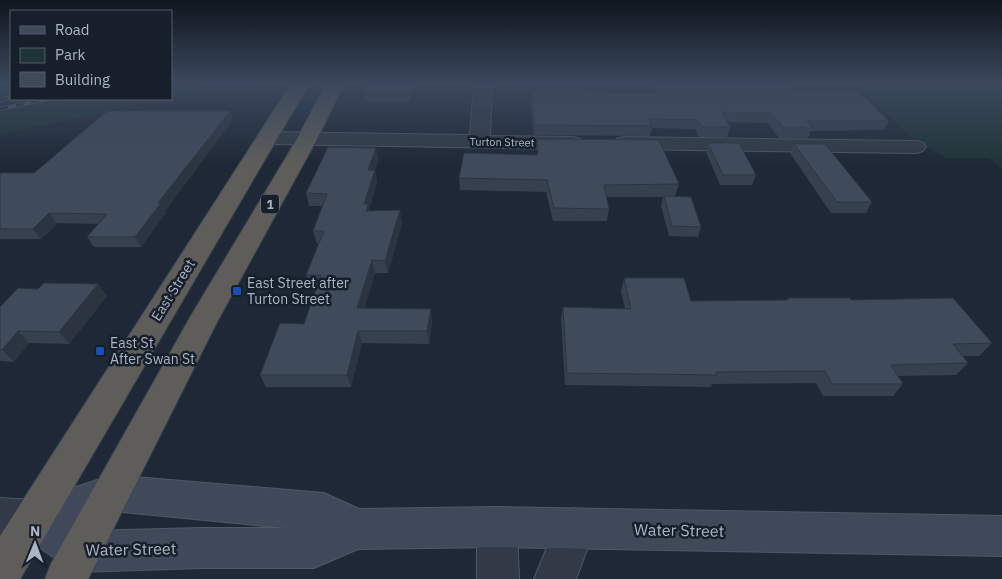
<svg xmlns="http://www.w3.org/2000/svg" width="1002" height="579" viewBox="0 0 1002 579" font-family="'IBM Plex Sans',sans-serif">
	<rect width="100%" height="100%" fill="#1e2836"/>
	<g fill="#203437">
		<path d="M171 84H203L197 91 171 97Z"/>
		<path d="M856 84H1002V169L989 158H946L912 137Z"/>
		<path d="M64 99H164L0 135V112Z"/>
	</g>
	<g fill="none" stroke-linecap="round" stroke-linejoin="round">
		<defs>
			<g id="minor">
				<path d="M474 84H492L490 136 573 137 580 139 583 143 580 147 573 149 267 144 260 142 257 138 260 134 267 132 470 135Z"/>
				<path d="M624 137 916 141 923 143 926 147 923 151 916 153 624 149 617 147 614 143 617 139Z"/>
				<path d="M0 498 34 500 48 506 54 520 48 534 34 540 0 538Z"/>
				<path d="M497 507 511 513 517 527 519 579H477V527L483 513Z"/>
				<path d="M575 508 589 514 595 528 576 579H534L561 514Z"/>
			</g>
			<path id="secondary" d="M112 475 324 493 359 509 497 507 1002 516V556L497 547 358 549 314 568H201L80 572 66 566 20 534 14 520 20 506ZM112 511 286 528H201L85 531 75 525Z"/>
			<g id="trunk">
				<path d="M291 84H309L20 579H0V536Z"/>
				<path d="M326 84H344L317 139 217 322 88 579H45L51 564 192 314 297 139Z"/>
			</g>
		</defs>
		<use href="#minor" stroke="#4f5865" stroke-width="2"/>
		<use href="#secondary" stroke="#4f5865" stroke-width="2"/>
		<use href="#trunk" stroke="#3c4551" stroke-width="2"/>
		<use href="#minor" fill="#313a46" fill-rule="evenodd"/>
		<use href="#secondary" fill="#3f495a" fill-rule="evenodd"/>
		<use href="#trunk" fill="#5e5d5a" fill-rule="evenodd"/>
		<defs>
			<g id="rail">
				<path d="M0 100 11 97"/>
				<path d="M0 109 48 99"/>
			</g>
		</defs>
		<use href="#rail" stroke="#535e6e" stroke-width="4"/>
		<use href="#rail" stroke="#171f2b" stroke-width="2.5" stroke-dasharray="8" stroke-linecap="butt"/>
	</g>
	<g fill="#36404e">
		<path d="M415 84 410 101H365L363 92Z"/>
		<path d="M656 84H696L698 86 791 91 889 121 884 130 811 131 808 138H779L768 123 727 122 730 127 727 137H699L695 129 652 128 650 136 534 135 530 99 531 89 591 92 656 94 654 91Z"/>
		<path d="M230 111 233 120 165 211 166 213 141 247H94L87 237 99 224 57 223 41 239H0V173H34Z"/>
		<path d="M537 139 679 184 675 196 701 227 698 237 669 236 661 206 663 197H606L609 209 607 221H553L546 192 460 190 459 178 537 155Z"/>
		<path d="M708 143 756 175 752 185H720L706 152Z"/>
		<path d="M794 144 872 202 866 213H831L790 153Z"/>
		<path d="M379 160 375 170 377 182 369 209V211L402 223 388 273H375L364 308 432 321 429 344 362 343 351 387H266L260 375 304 324 317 287H310L306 275 319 244H317L313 231 323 206H309L306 193Z"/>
		<path d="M624 278 691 301 786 300 788 298 851 300 992 343 979 356H962L968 363 956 375 898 376 903 384 893 396H823L816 383 712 384 711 387 565 385 561 319 563 307 625 309 621 291Z"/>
		<path d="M98 284 107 296 69 344 29 343 14 362 0 361V307L38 289Z"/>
	</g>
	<g fill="#2c3440">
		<path d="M411 84H415L410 101 409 92Z"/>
		<path d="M230 111 233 120 165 211 166 213 141 247 135 237 158 203Z"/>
		<path d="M376 148 379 160 371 182 368 170Z"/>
		<path d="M375 170 377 182 369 209 370 216 369 223 364 204Z"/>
		<path d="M400 210 402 223 388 273 385 261Z"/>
		<path d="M49 213 57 223 41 239 33 229Z"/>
		<path d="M372 260 375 273 361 321 357 308Z"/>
		<path d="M98 284 107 296 69 344 59 332Z"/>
		<path d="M431 309 432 321 429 344 427 331Z"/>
		<path d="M18 331 29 343 14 362 2 350Z"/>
		<path d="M358 331 362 343 351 387 347 375Z"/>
	</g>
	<g fill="#3f4b5b" stroke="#2c3440">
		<path d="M367 84H411L409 92H363Z"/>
		<path d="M657 84H696L698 86H787L791 91 857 90 889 121H807L813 128H783L772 113 722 112 730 127H701L698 120 649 119 652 126 535 125 531 89H591V92L662 94Z"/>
		<path d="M107 111H230L158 203H161L135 237H87L107 214 49 213 33 229H0V173H34Z"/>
		<path d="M537 139 659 140 679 184 604 185 609 209 554 208 547 180 459 178 464 153 538 155Z"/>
		<path d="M708 143H739L756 175H723Z"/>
		<path d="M794 144H825L872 202H837Z"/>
		<path d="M328 147 376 148 368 170H375L364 204H368L366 211 400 210 385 261 372 260 357 308 431 309 427 331H358L347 375H260L280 323 304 324 321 275H306L324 231H313L327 194 306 193Z"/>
		<path d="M664 196 691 197 701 227 672 226Z"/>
		<path d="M624 278H684L691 301 789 300 788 298H850L851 300 953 298 992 343 953 344 968 363 891 365 903 384H832L825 371 716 372 717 375 567 373 563 307 631 309Z"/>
		<path d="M44 283 98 284 59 332 18 331 2 350H0V307L18 288 38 289Z"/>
	</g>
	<linearGradient id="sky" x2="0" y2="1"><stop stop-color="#10161e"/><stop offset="0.51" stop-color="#3b485d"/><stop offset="1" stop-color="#3b485d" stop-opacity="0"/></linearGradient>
	<rect width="1002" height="165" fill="url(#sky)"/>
	<g fill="#1a4fb4" stroke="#171f2b" stroke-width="2">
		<rect x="232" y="286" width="10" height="10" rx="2.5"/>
		<rect x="95" y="346" width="10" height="10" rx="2.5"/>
	</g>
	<g text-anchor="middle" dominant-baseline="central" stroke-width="5" stroke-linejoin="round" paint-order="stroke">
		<g font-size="11" fill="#abb5c4" stroke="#171f2b">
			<text transform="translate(502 142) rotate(1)">Turton Street</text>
		</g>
		<rect fill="#171f2b" stroke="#7f8896" stroke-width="1" x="261" y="194.5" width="18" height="19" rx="4"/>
		<g font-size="12" font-weight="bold" fill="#abb5c4">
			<text x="270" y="204">1</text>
		</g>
		<g font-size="14" fill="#abb5c4" stroke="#171f2b" text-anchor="start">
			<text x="247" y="283">East Street after<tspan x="247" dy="16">Turton Street</tspan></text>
			<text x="110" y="343">East St<tspan x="110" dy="16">After Swan St</tspan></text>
		</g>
		<g font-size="14" fill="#abb5c4" stroke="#171f2b">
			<text transform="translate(173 290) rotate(-58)">East Street</text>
		</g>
		<g font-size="16" fill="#abb5c4" stroke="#171f2b">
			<text transform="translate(679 530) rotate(1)">Water Street</text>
			<text transform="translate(131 549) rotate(-1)">Water Street</text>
		</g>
	</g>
	<rect x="10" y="10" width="162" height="90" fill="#171f2b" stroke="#525b68"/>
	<rect x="20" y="26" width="25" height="8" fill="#3f495a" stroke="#525b68"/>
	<text x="55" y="35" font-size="15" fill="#abb5c4">Road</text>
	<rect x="20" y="48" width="25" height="15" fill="#203437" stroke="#525b68"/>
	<text x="55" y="60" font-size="15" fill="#abb5c4">Park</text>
	<rect x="20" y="72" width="25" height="15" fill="#3f4b5b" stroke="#525b68"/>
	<text x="55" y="85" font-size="15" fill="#abb5c4">Building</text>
	<g transform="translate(35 544) rotate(1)" stroke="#171f2b" stroke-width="4" paint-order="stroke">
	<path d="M0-4L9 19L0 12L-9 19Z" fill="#abb5c4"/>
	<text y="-8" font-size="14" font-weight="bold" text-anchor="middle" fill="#abb5c4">N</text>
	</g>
</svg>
